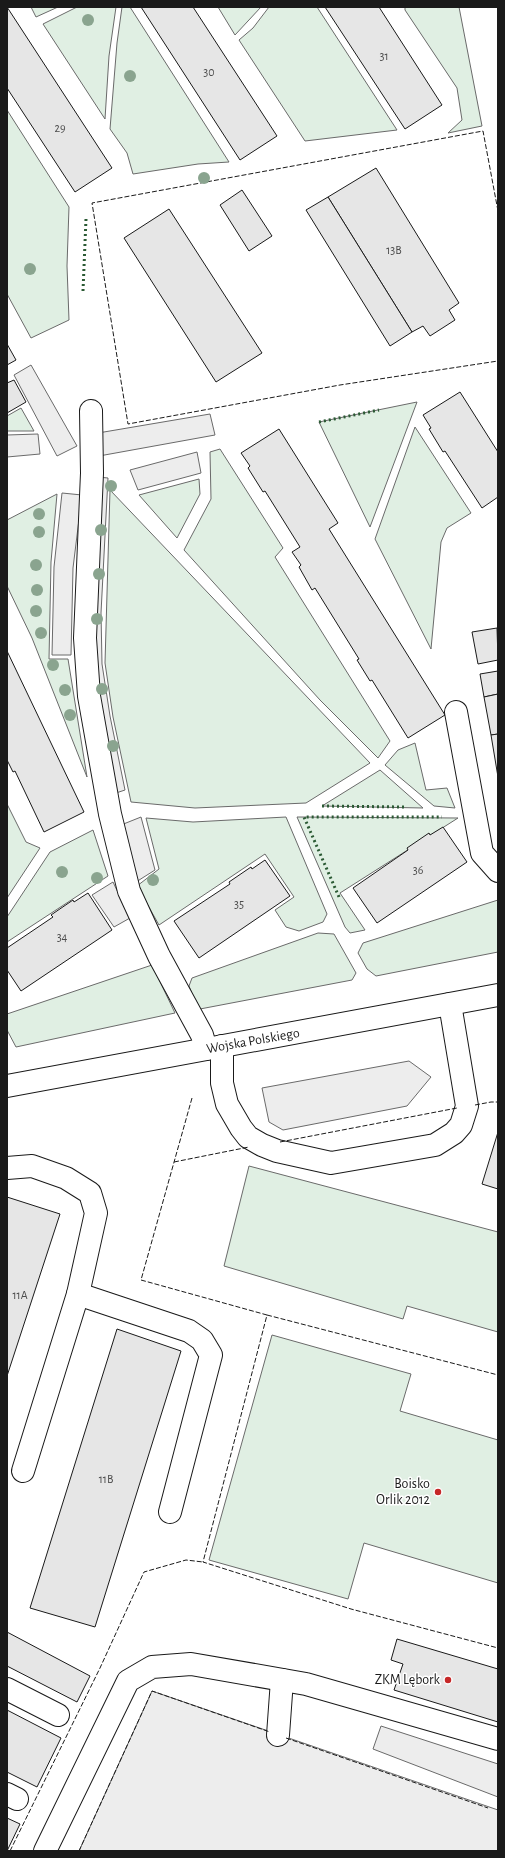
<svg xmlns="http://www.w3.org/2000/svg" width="505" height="1858" viewBox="0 0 505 1858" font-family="'Alegreya Sans',sans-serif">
	<rect width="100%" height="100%" fill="#fff"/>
	<g fill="#e0efe3" stroke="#6a6a6a">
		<path d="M31 7H58L36 17Z"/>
		<path d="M77 7H116L109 56 105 119 43 24Z"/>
		<path d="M122 7H130L229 162 198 164 133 174 127 153 110 129 117 43Z"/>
		<path d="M218 7H261L235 35Z"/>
		<path d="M269 7H317L397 130 305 141 239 40 253 28Z"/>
		<path d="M405 7H459L482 126 448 133 462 120 457 88 405 10Z"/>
		<path d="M7 110 69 207 67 266 69 320 31 338 7 294Z"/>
		<path d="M417 402 370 527 319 422Z"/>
		<path d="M21 408 34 431H7V416Z"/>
		<path d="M415 427 471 513 447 528 441 542 431 649 375 539Z"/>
		<path d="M220 449 283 548 275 557 390 741 378 758 320 700 184 550 211 499 210 452Z"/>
		<path d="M199 479 200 494 177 538 139 495Z"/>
		<path d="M110 490 370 763 306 803 195 808 131 802 113 717 105 663Z"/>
		<path d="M57 494 51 562 49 659H68L87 777 32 638 7 586V520Z"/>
		<path d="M415 743 426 790 447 788 455 808 434 806 385 765 398 750Z"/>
		<path d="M380 770 423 808 322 806Z"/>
		<path d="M7 804 26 842 40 848 7 898Z"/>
		<path d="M286 817 327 914 323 922 299 931 286 927 275 910 294 897 265 854 159 925 137 886 159 869 146 818 193 822Z"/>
		<path d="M297 817 458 818 340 893 365 930 350 933 345 927Z"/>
		<path d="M93 830 108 876 7 942V917L50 852Z"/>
		<path d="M498 900V952L376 976 367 969 358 953 363 943Z"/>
		<path d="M318 933 334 934 356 973 352 980 200 1009 194 999 189 986 192 978Z"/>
		<path d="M152 965 175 1013 16 1047 7 1030V1014Z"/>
		<path d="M249 1166 498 1232V1332L407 1306 403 1319 224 1266Z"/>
		<path d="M272 1335 411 1374 400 1411 498 1440V1583L364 1543 348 1599 209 1560Z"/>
	</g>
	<g fill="#ededed" stroke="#6a6a6a">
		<path d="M31 365 77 446 57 456 14 375Z"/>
		<path d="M210 414 215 435 99 456 98 433Z"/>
		<path d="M38 434 40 454 7 457V435Z"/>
		<path d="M197 452 201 473 138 490 130 470Z"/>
		<path d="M98 477 108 478 101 613 102 664 110 716 125 790 116 793 93 666Z"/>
		<path d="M62 493 82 495 73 568 71 655H52L54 567Z"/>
		<path d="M141 817 155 870 136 882 121 825Z"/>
		<path d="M113 882 130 918 114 927 92 895Z"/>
		<path d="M409 1061 431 1077 407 1106 283 1130 269 1122 262 1088Z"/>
		<path d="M152 1691 498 1810V1851H79Z"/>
		<path d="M381 1726 498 1764V1797L373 1749Z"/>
	</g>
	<g fill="#e6e6e6" stroke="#1a1a1a">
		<path d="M7 7 112 168 75 192 7 88Z"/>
		<path d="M141 7H193L277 136 240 160Z"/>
		<path d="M325 7H379L442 105 405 129Z"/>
		<path d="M376 168 459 303 449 310 455 320 430 336 423 326 412 332 328 197Z"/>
		<path d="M242 190 272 236 249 251 220 205Z"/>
		<path d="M328 197 412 332 390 346 306 210Z"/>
		<path d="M169 209 262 353 216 382 124 238Z"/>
		<path d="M7 344 16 360 7 365Z"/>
		<path d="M14 380 26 402 7 413V383Z"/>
		<path d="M460 392 498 452V497L482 508 445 451 443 452 429 429 431 428 423 415Z"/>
		<path d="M279 429 338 523 329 529 445 715 408 738 372 680 370 681 357 660 359 659 315 588 312 590 299 567 301 565 292 552 300 547 265 491 263 492 248 468 250 466 241 453Z"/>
		<path d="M497 628 498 660 478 664 472 632Z"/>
		<path d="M7 651 84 812 44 832 15 771 13 772 7 760Z"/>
		<path d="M498 671V694L484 697 480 674Z"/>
		<path d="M498 694V734L491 735 484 697Z"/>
		<path d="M498 734V777L491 735Z"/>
		<path d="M443 827 467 862 377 923 353 888 408 850 407 848 429 833 430 835Z"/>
		<path d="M265 860 290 896 199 958 174 921 230 884 229 882 251 867 252 869Z"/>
		<path d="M88 893 112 930 21 991 7 970V948L53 917 51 915 73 900 74 902Z"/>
		<path d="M498 1132V1189L482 1184Z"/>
		<path d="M7 1197 60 1214 7 1376Z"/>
		<path d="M117 1329 181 1351 95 1627 30 1608Z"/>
		<path d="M7 1632 90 1676 77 1702 7 1666Z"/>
		<path d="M397 1639 498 1669V1722L394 1690 403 1664 391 1660Z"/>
		<path d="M7 1710 61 1738 37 1787 7 1772Z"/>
		<path d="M7 1818 20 1824 7 1851Z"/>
	</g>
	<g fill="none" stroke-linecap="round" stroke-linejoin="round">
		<defs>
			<g id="minor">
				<path d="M91 411 92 473 85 638 89 696 110 814 129 891 159 956 202 1035 206 1049"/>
				<path d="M456 712 482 853 498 871"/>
				<path d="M222 1046V1083L227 1104 241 1128 248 1137 262 1145 277 1151 331 1163 435 1145 454 1133 461 1125 467 1106 450 1004"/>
				<path d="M7 1086 498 995"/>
				<path d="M7 1168 32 1166 66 1178 90 1193 96 1213 78 1294 189 1331 202 1340 211 1355 170 1512"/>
				<path d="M23 1471 78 1294"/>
				<path d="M7 1689 58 1715"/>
				<path d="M278 1735 282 1680"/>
				<path d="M7 1794 17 1799"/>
				<path d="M45 1851 128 1681 152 1667 191 1664 306 1684 498 1739"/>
			</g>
		</defs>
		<use href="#minor" stroke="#1a1a1a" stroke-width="24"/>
		<use href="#minor" stroke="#fff" stroke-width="22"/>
		<g stroke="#2b5a34" stroke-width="3" stroke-dasharray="2 3" stroke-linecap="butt">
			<path d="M83 291 86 219"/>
			<path d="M319 422 379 410"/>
			<path d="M322 806 404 807"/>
			<path d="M339 897 304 817H442"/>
		</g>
		<g stroke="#1a1a1a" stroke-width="1" stroke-dasharray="5 2" stroke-linecap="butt">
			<path d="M498 211 483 131 92 203 128 424 340 385 498 361"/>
			<path d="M192 1098 141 1280 267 1315 203 1562 351 1609 498 1648"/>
			<path d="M475 1105 491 1102H498"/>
			<path d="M280 1142 457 1108"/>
			<path d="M174 1162 249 1147"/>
			<path d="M267 1315 498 1375"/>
			<path d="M286 1738 488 1808"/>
			<path d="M10 1851 100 1668 144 1572 186 1560 203 1562"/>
			<path d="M79 1851 152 1691 270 1732"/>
		</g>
	</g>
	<g fill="#8aa48f">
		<circle cx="88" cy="20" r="6"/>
		<circle cx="130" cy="76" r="6"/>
		<circle cx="204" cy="178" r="6"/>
		<circle cx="30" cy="269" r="6"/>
		<circle cx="111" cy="486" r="6"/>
		<circle cx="39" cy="514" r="6"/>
		<circle cx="101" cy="530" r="6"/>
		<circle cx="39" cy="532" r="6"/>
		<circle cx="36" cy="565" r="6"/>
		<circle cx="99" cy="574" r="6"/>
		<circle cx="37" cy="590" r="6"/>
		<circle cx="36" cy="611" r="6"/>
		<circle cx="97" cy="619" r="6"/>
		<circle cx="41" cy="633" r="6"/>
		<circle cx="53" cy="665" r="6"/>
		<circle cx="102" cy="689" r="6"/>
		<circle cx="65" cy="690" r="6"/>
		<circle cx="70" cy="715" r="6"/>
		<circle cx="113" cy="746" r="6"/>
		<circle cx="62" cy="872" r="6"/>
		<circle cx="97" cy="878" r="6"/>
		<circle cx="153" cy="880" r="6"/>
	</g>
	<g fill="#c62828" stroke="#fff" stroke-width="1.5">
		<circle cx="438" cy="1492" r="4"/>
		<circle cx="448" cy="1680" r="4"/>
	</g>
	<g text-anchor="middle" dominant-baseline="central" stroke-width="3" stroke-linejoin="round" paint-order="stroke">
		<g font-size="12" fill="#4d4d4d">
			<text x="384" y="56">31</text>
			<text x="209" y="72">30</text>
			<text x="60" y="128">29</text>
			<text x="394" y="250">13B</text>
			<text x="418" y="870">36</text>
			<text x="239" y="904">35</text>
			<text x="62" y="937">34</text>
			<text x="20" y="1295">11A</text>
			<text x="106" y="1479">11B</text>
		</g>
		<g font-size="14" fill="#1a1a1a" stroke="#fff">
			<text transform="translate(253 1041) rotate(-10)">Wojska Polskiego</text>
		</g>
		<g font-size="14" fill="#1a1a1a" stroke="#fff" text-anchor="end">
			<text x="430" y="1484">Boisko<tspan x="430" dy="16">Orlik 2012</tspan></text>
			<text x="440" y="1680">ZKM Lębork</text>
		</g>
	</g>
	<rect width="505" height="1858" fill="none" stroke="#1a1a1a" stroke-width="16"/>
</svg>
